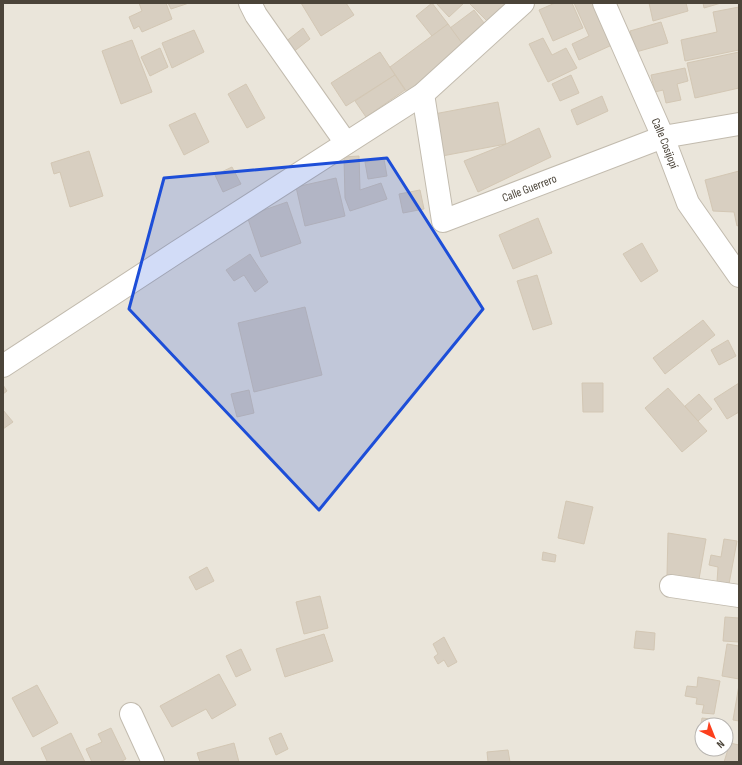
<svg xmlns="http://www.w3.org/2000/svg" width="742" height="765" viewBox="0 0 742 765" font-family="'Sofia Sans Condensed',sans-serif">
	<rect width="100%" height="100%" fill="#f6f3ec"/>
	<path fill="#eae5da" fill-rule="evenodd" d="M3 3H739V762H3ZM702 725H726V749H702Z"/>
	<g fill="#d8cfc1" stroke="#d3c7b4">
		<path d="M139 3H166L172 19 142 32 139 26 134 29 129 17 142 11Z"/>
		<path d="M168 3H189L171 9Z"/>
		<path d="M301 3H346L354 15 321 36Z"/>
		<path d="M432 3 448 24 432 36 416 16Z"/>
		<path d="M436 3H464L449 17Z"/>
		<path d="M469 3H516L492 26Z"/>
		<path d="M555 3H572L583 28 553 41 539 10Z"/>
		<path d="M574 3H592L612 45 579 60 572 44 589 36Z"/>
		<path d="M649 3H686L688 11 653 21Z"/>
		<path d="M703 3H721L704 8Z"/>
		<path d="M739 7V50L685 61 681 40 717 32 713 12Z"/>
		<path d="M474 10 488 28 464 46 450 28Z"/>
		<path d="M661 22 668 43 636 52 630 31Z"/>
		<path d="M448 24 464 46 409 95 390 67Z"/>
		<path d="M303 28 310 39 288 56 280 46Z"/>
		<path d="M194 30 204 52 172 68 162 43Z"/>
		<path d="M543 38 552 55 566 48 577 68 548 82 529 44Z"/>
		<path d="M132 40 152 92 121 104 102 51Z"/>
		<path d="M160 48 168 67 150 76 141 57Z"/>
		<path d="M380 52 395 75 346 106 331 83Z"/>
		<path d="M739 52V88L695 98 687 63Z"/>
		<path d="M685 68 688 81 677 84 681 100 666 103 663 90 655 92 651 75Z"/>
		<path d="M395 75 405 90 366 117 355 101Z"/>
		<path d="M571 75 579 93 560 101 552 84Z"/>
		<path d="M246 84 265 118 247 128 228 94Z"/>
		<path d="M602 96 608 111 577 125 571 110Z"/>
		<path d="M498 102 506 144 442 156 434 114Z"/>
		<path d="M195 113 209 142 184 155 169 125Z"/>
		<path d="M539 128 551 157 478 192 464 161 506 144Z"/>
		<path d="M89 151 103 196 70 207 60 172 54 174 51 163Z"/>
		<path d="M359 156 360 190 381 183 387 199 350 211 345 198 344 157Z"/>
		<path d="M384 159 387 176 368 179 365 162Z"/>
		<path d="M232 167 241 184 223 192 215 175Z"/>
		<path d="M739 171V225L737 226 734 212 713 211 705 180Z"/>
		<path d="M336 178 345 216 305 226 296 187Z"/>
		<path d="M420 190 424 209 403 213 399 194Z"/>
		<path d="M287 202 301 243 261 257 247 216Z"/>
		<path d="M538 218 552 253 513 269 499 235Z"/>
		<path d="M642 243 658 271 641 282 623 254Z"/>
		<path d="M250 254 268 282 255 292 244 275 234 281 226 270Z"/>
		<path d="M537 275 552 324 533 330 517 281Z"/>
		<path d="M305 307 322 375 254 392 238 323Z"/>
		<path d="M703 320 715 335 665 374 653 358Z"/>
		<path d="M728 340 736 356 719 365 711 350Z"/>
		<path d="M582 383H603V412H583Z"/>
		<path d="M739 383V412L727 419 714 399Z"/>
		<path d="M3 385 7 391 3 394Z"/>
		<path d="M668 388 707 431 682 452 645 408Z"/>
		<path d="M249 390 254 413 237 417 231 394Z"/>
		<path d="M699 394 712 409 698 421 685 406Z"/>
		<path d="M3 410 13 422 3 429Z"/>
		<path d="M566 501 593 507 584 544 558 538Z"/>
		<path d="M668 533 706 539 699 579 667 575Z"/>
		<path d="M724 539 737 541 729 584 717 582 718 567 709 565 711 555 721 557Z"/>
		<path d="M543 552 556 555 555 562 542 560Z"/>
		<path d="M207 567 214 581 196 590 189 577Z"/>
		<path d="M320 596 328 628 304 634 296 602Z"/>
		<path d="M725 617 739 618V642L723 641Z"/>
		<path d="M636 631 655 633 654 650 634 648Z"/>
		<path d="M324 634 333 661 285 677 276 649Z"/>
		<path d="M444 637 457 662 448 667 444 660 438 664 434 657 438 654 433 644Z"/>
		<path d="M727 644 739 646V679L722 676Z"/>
		<path d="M241 649 251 670 236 677 226 656Z"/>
		<path d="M219 674 236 705 212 719 206 709 172 727 160 706Z"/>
		<path d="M698 677 720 681 714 714 702 713 704 705 696 704 697 698 685 696 687 686 697 687Z"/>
		<path d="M37 685 58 723 33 737 12 698Z"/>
		<path d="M739 685V721L733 720Z"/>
		<path d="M702 718 711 719 710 725H702V736L699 735Z"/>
		<path d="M111 728 126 759 120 762H92L86 749 102 742 98 734Z"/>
		<path d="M71 733 85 762H45L47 761 41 748Z"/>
		<path d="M281 733 288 749 276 755 269 738Z"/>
		<path d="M234 743 239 762H200L197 753Z"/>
		<path d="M730 743 739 745V762H724Z"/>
		<path d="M508 750 510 762H488L487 752Z"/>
	</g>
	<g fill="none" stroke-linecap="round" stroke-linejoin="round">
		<defs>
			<g id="minor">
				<path d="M250 3 256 15 346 143"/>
				<path id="s1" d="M604 3 663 137 688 203 739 276"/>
				<path id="s2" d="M423 94 443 221 663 137 739 124"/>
				<path d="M3 366 177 252 423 94 523 3"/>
				<path d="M671 586 739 596"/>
				<path d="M131 714 153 762"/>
			</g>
		</defs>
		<use href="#minor" stroke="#c2bbae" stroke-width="24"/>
		<use href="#minor" stroke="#fff" stroke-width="22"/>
	</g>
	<path fill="#1d4ed8" fill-opacity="0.2" stroke="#1d4ed8" stroke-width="3" stroke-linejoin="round" d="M387 158 483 309 319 510 129 309 164 178Z"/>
	<g text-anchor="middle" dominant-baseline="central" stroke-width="3.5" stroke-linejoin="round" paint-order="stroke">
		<g font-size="12" fill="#4b4439" stroke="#fff">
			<text stroke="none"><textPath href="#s1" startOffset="153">Calle Cosijopí</textPath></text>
			<text stroke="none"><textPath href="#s2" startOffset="221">Calle Guerrero</textPath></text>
		</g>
	</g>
	<rect width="742" height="765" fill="none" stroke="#4b4439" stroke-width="8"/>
	<g transform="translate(714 737) rotate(137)"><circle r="19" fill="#ffffff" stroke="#b7b4b0"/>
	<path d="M0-3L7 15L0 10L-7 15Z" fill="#fc3f1d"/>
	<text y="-6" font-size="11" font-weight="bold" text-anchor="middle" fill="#4b4439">N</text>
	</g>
</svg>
